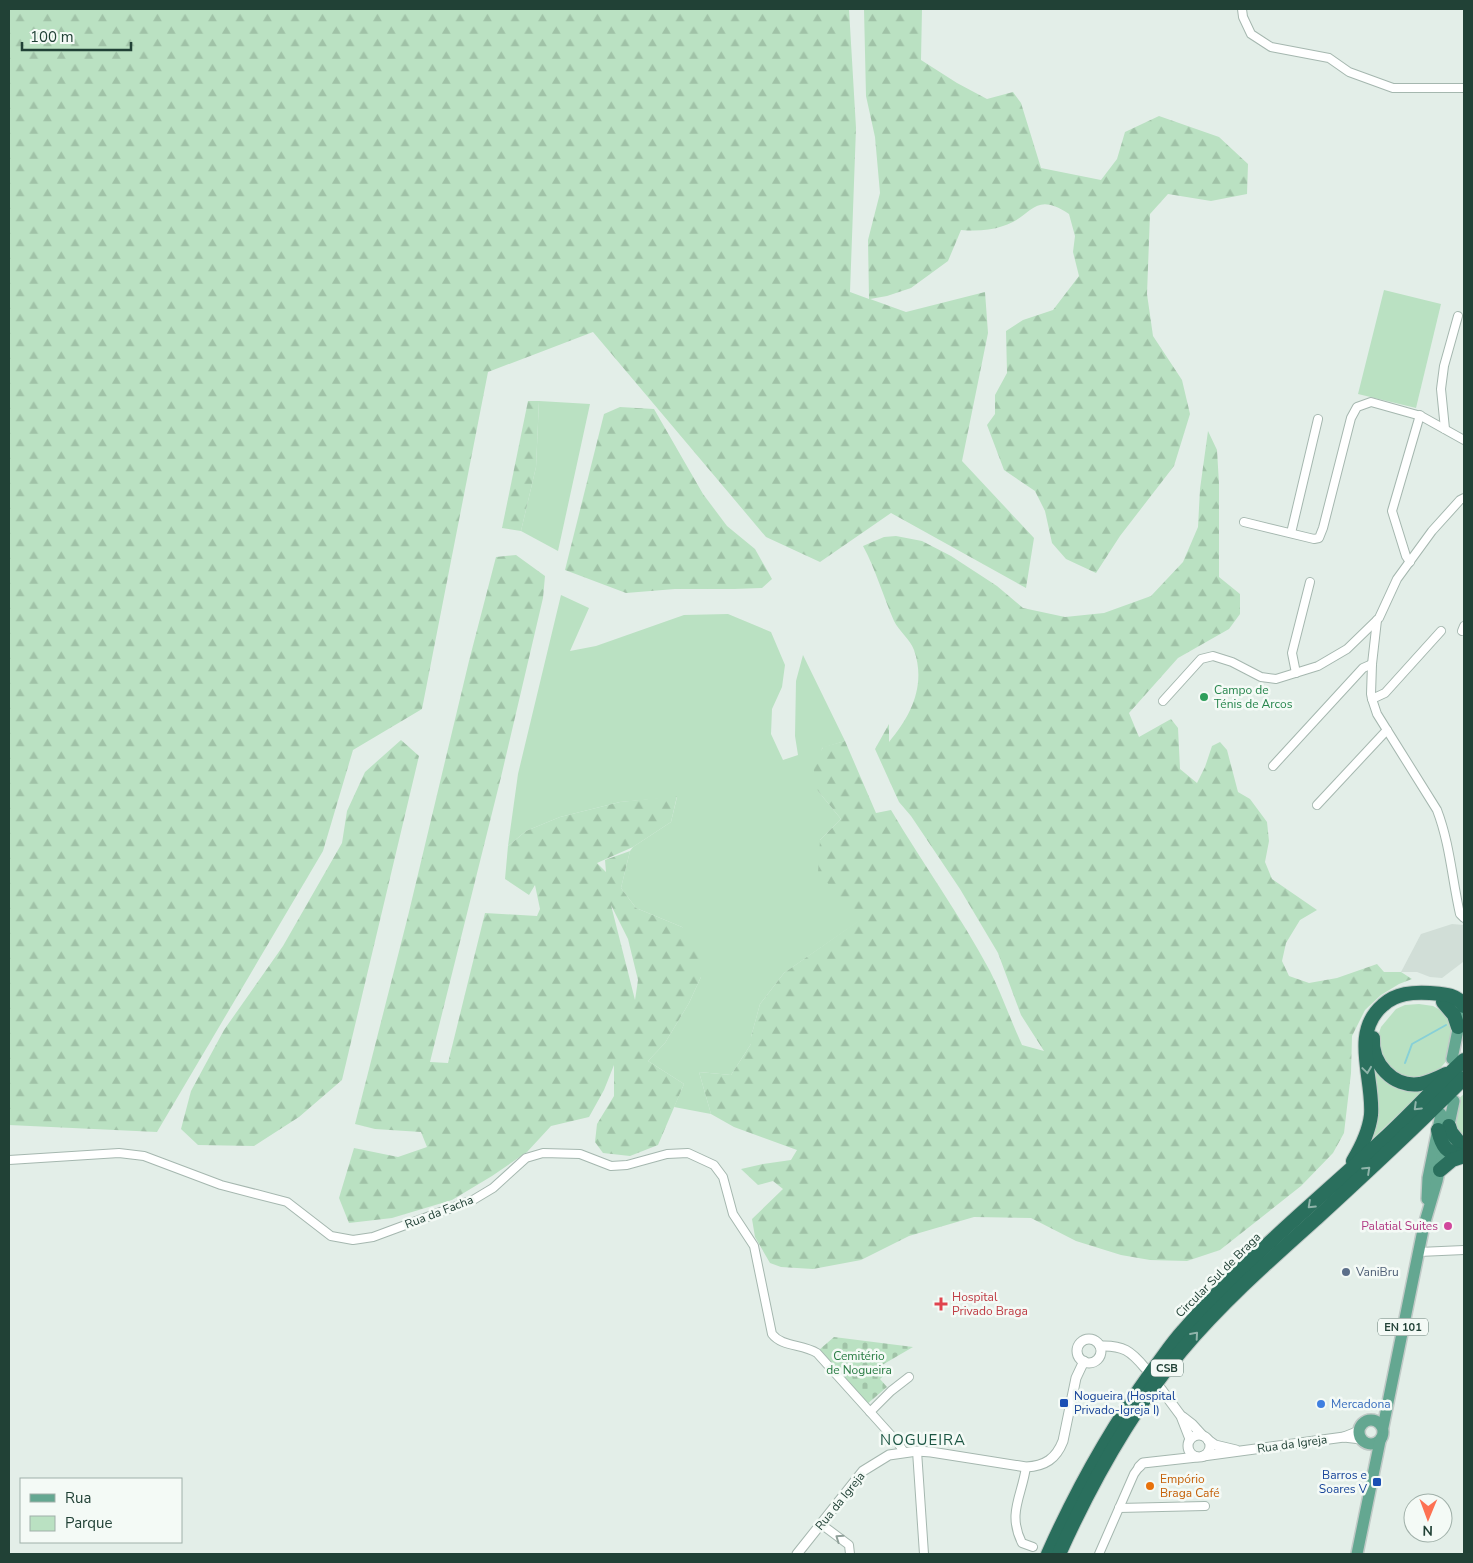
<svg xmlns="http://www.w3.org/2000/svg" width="1473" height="1563" viewBox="0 0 1473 1563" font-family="'Nunito Sans',sans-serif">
	<defs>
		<pattern id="forest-firs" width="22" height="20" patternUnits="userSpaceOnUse" patternTransform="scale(1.25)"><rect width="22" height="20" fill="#bae1c2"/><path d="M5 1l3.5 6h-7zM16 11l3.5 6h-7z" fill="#a0c2a7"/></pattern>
		<pattern id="cemetery-stones" width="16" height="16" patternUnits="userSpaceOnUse" patternTransform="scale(1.25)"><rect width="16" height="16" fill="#bae1c2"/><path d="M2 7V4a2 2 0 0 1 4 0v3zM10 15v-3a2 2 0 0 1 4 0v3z" fill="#a0c2a7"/></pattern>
	</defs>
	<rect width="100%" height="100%" fill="#e3eee8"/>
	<path fill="#d1ded7" d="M1452 924 1464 925 1463 962 1442 978 1430 977 1417 972H1401L1421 934Z"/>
	<g fill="#bae1c2">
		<path d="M1384 290 1441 304 1416 408 1358 394Z"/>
		<path d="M539 401 590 404 558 551 521 531 536 467Z"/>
		<path d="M561 595 589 608 570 651 596 646 684 615 728 614 771 632 785 665 782 687 772 709 771 734 783 760 798 755 795 736 796 681 803 655 845 741 822 748 818 791 841 819 820 840 862 919 784 973 760 1004 751 1037V1044L731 1075 699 1072 711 1114 674 1107 684 1084 648 1061 665 1043 689 1003 701 977 682 927 636 908 621 888 630 851 633 847 671 822 677 797 620 802 560 817 526 831 508 846 518 774Z"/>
		<path d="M1419 1004 1433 1006 1442 1011 1449 1020 1452 1033 1447 1060 1438 1071 1425 1078 1409 1080 1384 1067 1377 1039 1381 1027 1396 1009 1405 1005Z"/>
		<path d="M1374 1065C1384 1086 1399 1094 1423 1091L1367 1144Z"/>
		<path d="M1464 1094V1141L1454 1127 1457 1100Z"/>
	</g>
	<g fill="url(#forest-firs)" fill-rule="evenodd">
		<path d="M9 9H849L856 128 850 292 869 299 868 240 880 193 875 137 866 96 864 9H922L921 60 957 83 987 99 1013 92 1021 103 1041 168 1101 180 1117 159 1125 132 1159 116 1219 137 1248 164 1247 194 1211 201 1168 194 1150 214 1147 294 1153 336 1182 380 1190 414 1174 466 1120 536 1096 573 1066 559 1052 543 1045 511 1035 491 1004 470 987 425 995 414V395L1007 373 1006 331 1023 320 1053 310 1079 276 1073 252 1075 236 1069 214C1033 190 1033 217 1003 226 989 231 975 231 961 230L948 261 911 288 887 296 870 299 906 312 985 292 988 333 962 461 1034 538 1026 588 891 513 820 562 766 537 593 332 488 372 422 709 353 750 323 851 157 1132 9 1125Z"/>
		<path d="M528 401H539L536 467 521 531 502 528Z"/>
		<path d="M620 407 654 409 703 494 727 526 755 549 772 579 762 588 734 589H675L626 593 565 570 604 414Z"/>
		<path d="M1208 431 1217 450 1219 484V577L1240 594V614L1229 629 1178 658 1129 713 1139 737 1171 719 1178 728 1180 769 1197 783 1205 767 1212 746 1220 742 1227 750 1238 792 1250 799 1267 822 1269 841 1265 862 1272 879 1317 910 1300 920 1286 943 1282 961 1289 976 1309 983 1337 978 1377 964 1384 972H1401L1412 979 1399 984 1381 995 1365 1010 1352 1036 1351 1073 1344 1133 1333 1153 1301 1186 1220 1250 1187 1261 1150 1260 1121 1255 1076 1241 1031 1218 974 1217 909 1236 861 1260 813 1269 781 1267 770 1263 755 1237 752 1219 783 1189 773 1181 758 1185 741 1169 763 1164 791 1160 797 1150 734 1127 711 1114 699 1072 731 1075 751 1044V1037L760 1004 784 973 861 919 818 873 820 840 841 819 818 791 813 767 823 747 845 741 876 813 891 810C923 864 960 915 990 971 1002 995 1011 1021 1022 1045L1044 1051 1021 1015 998 953 960 889 911 816 899 802 875 749 889 724V742C912 715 926 684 914 650 910 639 899 631 894 621 883 596 876 570 863 546L884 537 896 536 922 541 951 556 997 586 1023 608 1065 617 1104 613 1151 596 1183 562 1198 527 1200 489Z"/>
		<path d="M516 555 545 576 543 598 501 777 430 1062 448 1063 485 913 537 916 540 909 535 885 529 895 505 879 508 846 526 831 560 817 620 802 677 796 671 822 633 847 597 863 606 872 605 860 630 851 621 888 636 908 682 927 706 952 701 977 689 1003 665 1043 648 1061 684 1084 658 1145 630 1156 603 1153 595 1142 597 1124 614 1096V1065L604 1090 589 1117 551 1126 527 1152 492 1176 452 1200 392 1218 349 1223 339 1198 354 1148 398 1157 427 1147 421 1132 375 1129 355 1124 408 916 469 661 496 557ZM611 905 628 939 638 980 635 1000Z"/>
		<path d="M401 740 419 756 342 1080 299 1117 254 1146 198 1145 181 1129 191 1091 224 1030 283 946 342 843 347 811 365 772Z"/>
	</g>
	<path fill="url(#cemetery-stones)" d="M834 1337 913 1347 882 1365 888 1372 880 1379 887 1387 866 1405 819 1350Z"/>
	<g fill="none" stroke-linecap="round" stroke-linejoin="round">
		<path stroke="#87d0d7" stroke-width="2" d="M1405 1063 1412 1044 1446 1025"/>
		<defs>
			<g id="minor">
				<path d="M1242 9 1243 17 1251 34 1271 47 1329 58 1349 72 1393 88H1464"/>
				<path d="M1445 429 1441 389 1444 366 1458 316"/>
				<path d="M1244 522 1314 539 1319 538 1323 528 1351 418 1357 407 1371 402 1421 416 1464 440"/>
				<path d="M1291 533 1318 419"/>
				<path d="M1410 562 1406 556 1392 511 1420 415"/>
				<path d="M1377 620 1372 664 1371 694 1372 699 1377 714 1437 810C1450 844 1452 879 1460 914L1464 918"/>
				<path d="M1462 631 1464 626"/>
				<path d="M1296 673 1292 653 1310 582"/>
				<path d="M1372 699 1385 693 1441 631"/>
				<path d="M1163 701 1201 659 1213 656 1232 662 1261 677 1276 679 1318 666 1347 649 1379 618 1397 579 1432 531 1460 500 1464 498"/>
				<path d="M1273 766 1363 668 1372 664"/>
				<path d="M1317 805 1387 730"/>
				<path d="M9 1160 119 1153 144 1156 221 1185 287 1202 331 1236 353 1240 373 1237 473 1200 493 1188 526 1158 543 1153 580 1154 611 1166 627 1165 667 1154 688 1153 714 1165 723 1177 733 1214 754 1246 772 1334C782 1347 802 1344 817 1353L898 1443 904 1452"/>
				<path d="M1419 1252 1464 1250"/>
				<path d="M870 1412 891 1391 909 1377"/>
				<path d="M917 1451 924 1554"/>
				<path d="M1026 1467C1022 1496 1007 1513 1022 1543L1033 1547"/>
				<path d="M1119 1508 1205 1506"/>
				<path d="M821 1524 849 1545 850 1554"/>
				<path d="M1099 1554 1134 1474 1139 1467"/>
			</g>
			<g id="tertiary">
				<circle cx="1089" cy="1351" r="12"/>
				<path d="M1100 1346C1123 1345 1131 1351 1145 1368"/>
				<path d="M1161 1389 1181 1416 1190 1439"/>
				<path d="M1183 1417 1192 1424 1202 1435"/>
				<circle cx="1199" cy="1446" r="11"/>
				<path d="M1344 1437 1359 1431"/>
				<path d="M1208 1440 1215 1445 1236 1450"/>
				<path d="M1203 1456 1344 1437 1361 1439"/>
				<path d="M1139 1467 1143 1463 1197 1457"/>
				<path d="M797 1554 863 1471 889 1455 917 1451 931 1452 1026 1467C1045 1466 1056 1459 1063 1441L1076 1378 1084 1361"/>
			</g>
			<g id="primary">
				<path d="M1452 1059 1464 1000"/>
				<path d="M1427 1199 1428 1178 1441 1114"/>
				<circle cx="1371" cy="1432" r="12"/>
				<path d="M1383 1427 1424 1225 1437 1181 1454 1101"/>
				<path d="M1357 1554 1380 1441"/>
			</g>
			<g id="motorway">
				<path d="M1443 1002 1454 1015 1458 1027"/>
				<path d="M1373 1038C1371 1063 1393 1088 1420 1084 1429 1082 1438 1078 1446 1074"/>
				<path d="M1449 1126 1451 1132 1463 1147"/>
				<path d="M1438 1130C1442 1147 1446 1153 1464 1156"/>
				<path d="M1353 1161C1362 1146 1369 1132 1371 1115 1374 1078 1350 1033 1383 1005 1396 993 1413 992 1430 993 1443 994 1457 994 1464 1006"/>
				<path d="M1440 1170 1452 1160 1464 1156"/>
				<path d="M1048 1554C1077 1489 1111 1428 1153 1370 1163 1357 1172 1343 1183 1331 1244 1260 1317 1201 1386 1137 1413 1112 1437 1085 1464 1060"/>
				<path d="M1059 1554C1092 1481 1130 1412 1181 1351 1223 1301 1271 1259 1319 1216 1368 1171 1418 1125 1464 1078"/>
			</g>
		</defs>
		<use href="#minor" stroke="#a5b7af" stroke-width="10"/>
		<use href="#tertiary" stroke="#a5b7af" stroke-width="11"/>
		<use href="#primary" stroke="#c1cac7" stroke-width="14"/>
		<use href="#motorway" stroke="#c1cac7" stroke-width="16"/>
		<use href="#minor" stroke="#fff" stroke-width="8"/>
		<use href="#tertiary" stroke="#fff" stroke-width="9"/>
		<use href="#primary" stroke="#64a791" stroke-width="11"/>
		<use href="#motorway" stroke="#2a6f5d" stroke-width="14"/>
	</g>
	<defs><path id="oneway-chevron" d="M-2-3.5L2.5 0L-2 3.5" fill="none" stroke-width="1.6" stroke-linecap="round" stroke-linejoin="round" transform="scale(1.25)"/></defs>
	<g stroke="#8fb4aa">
		<use href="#oneway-chevron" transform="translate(1367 1070) rotate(82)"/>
		<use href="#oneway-chevron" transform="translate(1417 1107) rotate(136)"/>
		<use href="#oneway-chevron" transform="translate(1367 1170) rotate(-43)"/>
		<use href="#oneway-chevron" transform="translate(1311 1205) rotate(137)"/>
		<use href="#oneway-chevron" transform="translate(1195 1335) rotate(-49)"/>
	</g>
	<use stroke="#90a09a" href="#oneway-chevron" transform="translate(839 1538) rotate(-145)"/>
	<circle fill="#2e9e5b" stroke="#f4faf6" stroke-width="2" cx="1204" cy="697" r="5"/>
	<circle fill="#d1479c" stroke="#f4faf6" stroke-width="2" cx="1448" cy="1226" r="5"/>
	<circle fill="#5c6f8a" stroke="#f4faf6" stroke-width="2" cx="1346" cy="1272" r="5"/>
	<path fill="#e0444e" stroke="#f4faf6" stroke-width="2" d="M938.5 1296.5h5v5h5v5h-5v5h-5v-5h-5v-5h5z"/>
	<g fill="#1a4fb4" stroke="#f4faf6" stroke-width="2">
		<rect x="1059" y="1398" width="10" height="10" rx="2.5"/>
		<rect x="1372" y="1477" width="10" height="10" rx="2.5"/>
	</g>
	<circle fill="#3f7fe0" stroke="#f4faf6" stroke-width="2" cx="1321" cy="1404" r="5"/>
	<circle fill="#e8710a" stroke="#f4faf6" stroke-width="2" cx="1150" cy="1486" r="5"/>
	<g text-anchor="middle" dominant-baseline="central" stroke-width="5" stroke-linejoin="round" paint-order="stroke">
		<g fill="#f4faf6" stroke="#607870" stroke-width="1">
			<rect x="1378" y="1318.5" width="50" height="17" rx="4"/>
			<rect x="1151" y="1359.5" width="32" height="17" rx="4"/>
		</g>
		<g font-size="11" font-weight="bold" fill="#214136">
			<text x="1403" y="1327">EN 101</text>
			<text x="1167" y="1368">CSB</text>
		</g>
		<g font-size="12" fill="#27864d" stroke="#f4faf6" text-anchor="start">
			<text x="1214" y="690">Campo de<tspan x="1214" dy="14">Ténis de Arcos</tspan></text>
		</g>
		<g font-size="12" fill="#214136" stroke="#f4faf6">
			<text transform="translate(439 1212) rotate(-21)">Rua da Facha</text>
			<text transform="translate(1218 1275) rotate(-45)">Circular Sul de Braga</text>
			<text transform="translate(1292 1444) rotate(-8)">Rua da Igreja</text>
			<text transform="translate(840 1501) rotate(-51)">Rua da Igreja</text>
		</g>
		<g font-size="12" fill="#b23c85" stroke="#f4faf6" text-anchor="end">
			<text x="1438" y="1226">Palatial Suites</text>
		</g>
		<g font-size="12" fill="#4e5e75" stroke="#f4faf6" text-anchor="start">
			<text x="1356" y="1272">VaniBru</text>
		</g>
		<g font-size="12" fill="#be3a42" stroke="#f4faf6" text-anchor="start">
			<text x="952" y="1297">Hospital<tspan x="952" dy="14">Privado Braga</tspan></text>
		</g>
		<g font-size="12" fill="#277b42" stroke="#f4faf6">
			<text x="859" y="1356">Cemitério<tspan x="859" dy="14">de Nogueira</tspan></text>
		</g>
		<g font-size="12" fill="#164399" stroke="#f4faf6" text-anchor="start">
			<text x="1074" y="1396">Nogueira (Hospital<tspan x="1074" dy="14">Privado-Igreja I)</tspan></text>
			<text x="1367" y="1475" text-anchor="end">Barros e<tspan x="1367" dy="14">Soares V</tspan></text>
		</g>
		<g font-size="12" fill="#366cbe" stroke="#f4faf6" text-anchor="start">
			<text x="1331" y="1404">Mercadona</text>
		</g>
		<g font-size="12" fill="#c56008" stroke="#f4faf6" text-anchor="start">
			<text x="1160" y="1479">Empório<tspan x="1160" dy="14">Braga Café</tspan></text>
		</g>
		<g font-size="15" letter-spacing="1" fill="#1b5543" stroke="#f4faf6">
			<text x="923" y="1440">NOGUEIRA</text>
		</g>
	</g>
	<rect width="1473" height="1563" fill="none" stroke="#214136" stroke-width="20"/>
	<rect x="20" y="1478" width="162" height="65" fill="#f4faf6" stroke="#a0b0a9"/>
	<rect x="30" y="1494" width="25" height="8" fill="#64a791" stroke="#a0b0a9"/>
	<text x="65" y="1503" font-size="15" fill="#214136">Rua</text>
	<rect x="30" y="1516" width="25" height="15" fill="#bae1c2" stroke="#a0b0a9"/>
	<text x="65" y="1528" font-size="15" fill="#214136">Parque</text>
	<g transform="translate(1428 1518) rotate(181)"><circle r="24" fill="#f4faf6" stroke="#a0b0a9"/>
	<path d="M0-4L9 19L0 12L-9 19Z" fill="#fd7152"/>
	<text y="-8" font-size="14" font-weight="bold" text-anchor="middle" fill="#214136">N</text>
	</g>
	<path d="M22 42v8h109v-8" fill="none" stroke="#214136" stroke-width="2.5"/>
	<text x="30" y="42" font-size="15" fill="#214136" stroke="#f4faf6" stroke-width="4" paint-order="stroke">100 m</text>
</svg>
